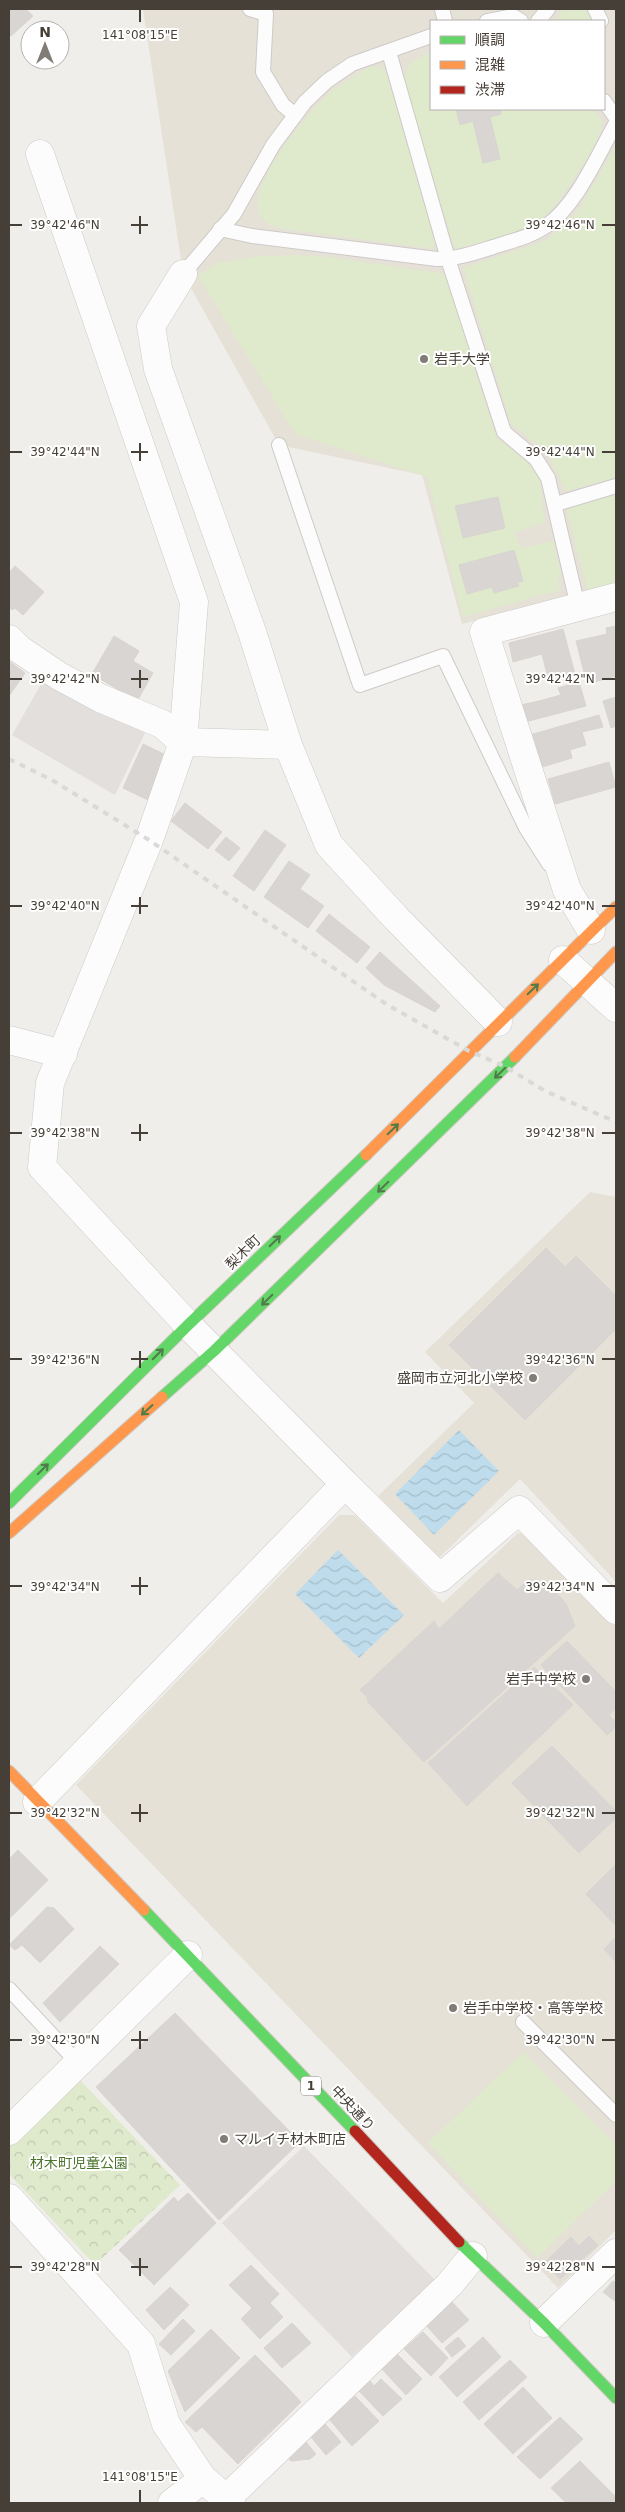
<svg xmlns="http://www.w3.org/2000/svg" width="625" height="2512" viewBox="0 0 625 2512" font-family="'DejaVu Sans','Noto Sans JP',sans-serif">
	<defs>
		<pattern id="park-crowns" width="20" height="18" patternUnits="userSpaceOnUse" patternTransform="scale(1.25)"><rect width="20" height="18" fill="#dfe9cc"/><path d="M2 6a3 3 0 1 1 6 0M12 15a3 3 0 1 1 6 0" fill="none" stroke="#c1c9b0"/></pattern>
		<pattern id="water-waves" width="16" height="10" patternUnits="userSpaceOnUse" patternTransform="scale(1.25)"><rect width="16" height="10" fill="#bedcec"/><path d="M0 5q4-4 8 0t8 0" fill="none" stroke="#a5becb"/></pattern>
	</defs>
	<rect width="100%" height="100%" fill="#f0eeeb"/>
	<g fill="#e6e1d7" fill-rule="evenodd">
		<path d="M143 9H616V584L462 624 422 475 279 445 183 274ZM431 21H604V109H431Z"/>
		<path d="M590 1192 616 1197V1582L520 1479 439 1558 378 1496 474 1403 425 1352Z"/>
		<path d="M339 1515H355L443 1603 518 1533 530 1534 616 1626V2230L558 2288 76 1785Z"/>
	</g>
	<g fill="#dfe9cc">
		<path d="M563 9H585L593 21H556Z"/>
		<path d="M431 52V109H593L603 121C600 138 590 155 580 169 569 186 558 207 542 218 518 235 483 241 455 249L404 80C408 60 414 60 431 52Z"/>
		<path d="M369 67H380L386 72 434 238V249L284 229C275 227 267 225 261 217 242 189 311 108 333 90 344 82 357 75 369 67Z"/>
		<path d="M616 147V478L566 491 546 451 511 424 463 268 547 240 576 213Z"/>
		<path d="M295 255 328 257 446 274 496 437 526 461 539 477 542 492 544 523 514 533 522 548 553 541 562 577 558 578 560 590 463 617 427 477 295 434 198 276 217 263 262 256Z"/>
		<path d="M616 495V585L588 592 566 508Z"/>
		<path d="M523 2052 616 2145V2181L537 2258 428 2143Z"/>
	</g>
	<path fill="url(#park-crowns)" d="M78 2078 180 2185 95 2265 9 2174V2143Z"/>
	<g fill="#e2dfdc">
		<path d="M44 679 145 733 115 795 12 735Z"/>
		<path d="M304 2146 435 2280 352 2357 222 2223Z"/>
	</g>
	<g fill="url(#water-waves)">
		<path d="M459 1430 499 1471 434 1535 395 1494Z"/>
		<path d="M338 1550 404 1615 359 1658 295 1594Z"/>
	</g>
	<g fill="#d8d5d2" stroke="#d8d5d1">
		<path d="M9 9H26L33 16 11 36 9 34Z"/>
		<path d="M456 109H500L501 114 490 117 500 159 483 163 473 121 460 125Z"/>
		<path d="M498 497 505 528 463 538 455 506Z"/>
		<path d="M514 550 523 581 517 582 519 586 494 593 492 587 467 594 459 565Z"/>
		<path d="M15 566 44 592 23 615 15 608 12 610 9 607V573Z"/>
		<path d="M616 626V676L587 684 576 641 607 634 606 628Z"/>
		<path d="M563 629 575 674 549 682 542 654 513 662 509 643Z"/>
		<path d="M114 636 139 651 133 661 153 673 137 701 92 674Z"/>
		<path d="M9 661 25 673 9 696Z"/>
		<path d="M579 682 586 706 544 717 539 701 561 695 558 688Z"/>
		<path d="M616 697V726L611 728 603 701Z"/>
		<path d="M539 701 544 717 525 722 521 705Z"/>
		<path d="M599 715 603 727 582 732 586 745 570 750 572 758 539 768 530 735Z"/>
		<path d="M143 744 168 756 148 800 123 788Z"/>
		<path d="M609 762 616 787 555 804 548 779Z"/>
		<path d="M185 803 222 832 208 849 171 821Z"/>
		<path d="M265 830 286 845 254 891 233 876Z"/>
		<path d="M226 837 240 848 229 861 215 850Z"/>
		<path d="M289 861 310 875 300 889 324 906 308 928 264 897Z"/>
		<path d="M329 914 370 947 357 963 316 931Z"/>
		<path d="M380 952 440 1006 435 1012 384 985 366 968Z"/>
		<path d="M546 1248 565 1267 576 1256 616 1296V1329L525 1420 449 1345Z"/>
		<path d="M498 1573 517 1590 530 1579 554 1590 566 1604 575 1626 424 1762 368 1702 367 1697 360 1690 434 1621 439 1629Z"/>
		<path d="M567 1641 616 1692V1708L609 1715 616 1723V1727L607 1735 541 1665Z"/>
		<path d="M534 1667 573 1705 467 1806 428 1763Z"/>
		<path d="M552 1746 616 1811V1818L579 1853 512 1783Z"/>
		<path d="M18 1850 48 1880 9 1919V1859Z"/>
		<path d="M616 1864V1926L586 1894Z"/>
		<path d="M47 1907 54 1908 74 1929 40 1963 22 1945 15 1950 9 1945Z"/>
		<path d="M616 1937V1962L604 1949Z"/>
		<path d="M100 1946 119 1964 60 2022 43 2003Z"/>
		<path d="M175 2013 300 2142 219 2220 96 2087Z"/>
		<path d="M188 2193 216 2223 154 2285 119 2250 174 2197 178 2202Z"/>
		<path d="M589 2236 598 2245 560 2279 551 2270 548 2272 542 2265 571 2237 579 2246Z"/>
		<path d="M251 2265 279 2294 270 2303 283 2317 260 2339 241 2319 252 2308 229 2285Z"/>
		<path d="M613 2281 616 2283V2302L603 2292Z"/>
		<path d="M170 2287 189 2305 164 2330 146 2310Z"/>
		<path d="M451 2301 469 2320 442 2343 426 2325Z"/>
		<path d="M183 2319 195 2331 171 2355 159 2344Z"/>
		<path d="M292 2323 311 2343 282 2368 264 2348Z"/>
		<path d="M211 2329 240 2358 185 2412 168 2371Z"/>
		<path d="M423 2332 448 2358 431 2376 404 2349Z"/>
		<path d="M458 2337 466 2346 452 2357 445 2348Z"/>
		<path d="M483 2337 501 2357 457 2397 439 2377Z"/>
		<path d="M397 2354 422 2379 406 2395 381 2368Z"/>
		<path d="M255 2355 286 2386 236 2434 205 2403Z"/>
		<path d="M510 2360 527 2377 479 2420 463 2402Z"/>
		<path d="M381 2379 402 2399 383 2416 358 2390 369 2380 374 2386Z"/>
		<path d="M286 2386 301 2402 238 2464 202 2427 196 2432 185 2422 205 2403 236 2434Z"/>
		<path d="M523 2387 552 2418 513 2454 484 2424Z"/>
		<path d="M355 2396 379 2421 352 2446 329 2419Z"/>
		<path d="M560 2417 583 2439 540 2479 517 2457Z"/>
		<path d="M325 2424 341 2442 326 2455 311 2437Z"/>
		<path d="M305 2441 316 2454 310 2459 291 2461 287 2457Z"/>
		<path d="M580 2461 616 2497V2503H566L551 2488Z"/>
	</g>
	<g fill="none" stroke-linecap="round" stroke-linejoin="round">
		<defs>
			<g id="lane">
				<path d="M250 9 266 14 263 72 283 105 295 115"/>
				<path d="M442 9 445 21"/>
				<path d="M595 9 601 21"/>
				<path d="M487 21 513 16 521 21"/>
				<path d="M538 21 548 9"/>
				<path d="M389 52 448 259 504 432 536 459 548 478 578 607"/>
				<path d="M604 101 616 118"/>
				<path d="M220 229 252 236 437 259C457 259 474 253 493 247 511 241 530 237 546 226 577 205 598 154 616 123"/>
				<path d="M183 274 234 214 273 145 305 102 327 81 352 64 431 36"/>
				<path d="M279 445 360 685 443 656 526 828 549 864"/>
				<path d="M556 504 616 486"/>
				<path d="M9 1989 78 2063"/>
				<path d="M523 2022 616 2115"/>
			</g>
			<g id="street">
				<path d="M183 274 151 326 158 369 252 632 288 745 329 845 396 918 498 1022"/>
				<path d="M9 639 19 649 59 676 100 698 162 724 183 742 288 745"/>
				<path d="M591 930 567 890 484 632 616 597"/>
				<path d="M563 960 616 1008"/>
				<path d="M9 1040 63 1054"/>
				<path d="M345 1484 440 1578 519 1510 616 1610"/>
				<path d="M37 1802 345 1484 188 1325 42 1167 50 1083 149 840 183 742 194 602 40 154"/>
				<path d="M9 2131 188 1955"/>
				<path d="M9 2198 141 2344 166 2424 203 2479 231 2503"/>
				<path d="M544 2323 616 2253"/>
				<path d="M227 2498 449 2285 473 2256"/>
				<path d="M172 2503 203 2479"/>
			</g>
			<g id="fast">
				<path d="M162 1397 214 1351 515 1057"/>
				<path d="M9 1503 188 1325 366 1155"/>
				<path d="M144 1910 355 2131"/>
				<path d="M459 2242 544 2323 616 2398"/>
			</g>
			<g id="slow">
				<path d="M515 1057 616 952"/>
				<path d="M366 1155 616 907"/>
				<path d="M9 1533 162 1397"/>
				<path d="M9 1771 144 1910"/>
			</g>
			<path id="jam" d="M355 2131 459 2242"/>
		</defs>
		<use href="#lane" stroke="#cdcac7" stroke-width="16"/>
		<use href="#street" stroke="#cdcac7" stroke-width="29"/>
		<use href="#fast" stroke="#cecac2" stroke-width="13"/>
		<use href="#slow" stroke="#cecac2" stroke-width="13"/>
		<use href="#jam" stroke="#cecac2" stroke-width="13"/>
		<use href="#lane" stroke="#fdfcfc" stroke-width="14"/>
		<use href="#street" stroke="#fdfcfc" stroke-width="28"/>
		<use href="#fast" stroke="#63d668" stroke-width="11"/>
		<use href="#slow" stroke="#ff974d" stroke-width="11"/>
		<use href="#jam" stroke="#b3261e" stroke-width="11"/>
		<path stroke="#d9d9d8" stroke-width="4" stroke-dasharray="6 6" stroke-linecap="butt" d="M9 759 52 780 149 840 386 1004 469 1051 506 1067 545 1091 616 1122"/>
	</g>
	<defs><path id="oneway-shaft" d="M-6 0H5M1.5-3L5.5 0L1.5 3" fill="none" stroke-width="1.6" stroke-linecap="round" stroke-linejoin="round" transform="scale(1.25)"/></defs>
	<g stroke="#527b4b">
		<use href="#oneway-shaft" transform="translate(533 989) rotate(-44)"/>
		<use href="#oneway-shaft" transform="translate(500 1073) rotate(136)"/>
		<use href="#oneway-shaft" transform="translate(393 1129) rotate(-44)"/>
		<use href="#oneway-shaft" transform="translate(383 1187) rotate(136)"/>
		<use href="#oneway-shaft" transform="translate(275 1241) rotate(-44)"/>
		<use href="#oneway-shaft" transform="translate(267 1300) rotate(136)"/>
		<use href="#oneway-shaft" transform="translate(158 1354) rotate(-45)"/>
		<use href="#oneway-shaft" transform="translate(147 1410) rotate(138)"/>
		<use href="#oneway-shaft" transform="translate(43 1469) rotate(-45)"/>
	</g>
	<path fill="none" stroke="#463f37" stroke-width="2" d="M140 10V22M140 216V234M10 225H22M131 225H148M602 225H615M140 443V461M10 452H22M131 452H148M602 452H615M140 670V688M10 679H22M131 679H148M602 679H615M140 897V914M10 906H22M131 906H148M602 906H615M140 1124V1141M10 1133H22M131 1133H148M602 1133H615M140 1351V1368M10 1359H22M131 1359H148M602 1359H615M140 1577V1595M10 1586H22M131 1586H148M602 1586H615M140 1804V1822M10 1813H22M131 1813H148M602 1813H615M140 2031V2049M10 2040H22M131 2040H148M602 2040H615M140 2258V2276M10 2267H22M131 2267H148M602 2267H615M140 2490V2502"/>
	<g fill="#827c76" stroke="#fff" stroke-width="2">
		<circle cx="424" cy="359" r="5"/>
		<circle cx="533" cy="1378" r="5"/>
		<circle cx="586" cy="1679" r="5"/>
		<circle cx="453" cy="2008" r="5"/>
		<circle cx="224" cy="2139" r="5"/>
	</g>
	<g text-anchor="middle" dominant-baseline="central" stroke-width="4" stroke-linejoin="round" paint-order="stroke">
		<rect fill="#fff" stroke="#7e7973" stroke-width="1" x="301" y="2076.5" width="20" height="19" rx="4"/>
		<g font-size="12" font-weight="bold" fill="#463f37">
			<text x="311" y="2086">1</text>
		</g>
		<g font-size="14" fill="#463f37" stroke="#fff" text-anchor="start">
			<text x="434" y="359">岩手大学</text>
			<text x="523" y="1378" text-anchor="end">盛岡市立河北小学校</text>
			<text x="576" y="1679" text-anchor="end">岩手中学校</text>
			<text x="463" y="2008">岩手中学校・高等学校</text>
			<text x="234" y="2139">マルイチ材木町店</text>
		</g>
		<g font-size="14" fill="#463f37" stroke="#fff">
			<text transform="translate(243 1252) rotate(-44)">梨木町</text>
			<text transform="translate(353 2108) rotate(47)">中央通り</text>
		</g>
		<g font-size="14" fill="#4c752d" stroke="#fff">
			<text x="79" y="2163">材木町児童公園</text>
		</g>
	</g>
	<g font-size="12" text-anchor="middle" fill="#463f37" stroke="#fff" stroke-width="4" stroke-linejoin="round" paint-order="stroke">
		<text x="140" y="39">141°08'15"E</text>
		<text x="65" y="229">39°42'46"N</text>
		<text x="560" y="229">39°42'46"N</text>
		<text x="65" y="456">39°42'44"N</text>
		<text x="560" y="456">39°42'44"N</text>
		<text x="65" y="683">39°42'42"N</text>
		<text x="560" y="683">39°42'42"N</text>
		<text x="65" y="910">39°42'40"N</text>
		<text x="560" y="910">39°42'40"N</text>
		<text x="65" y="1137">39°42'38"N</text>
		<text x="560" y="1137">39°42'38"N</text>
		<text x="65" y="1364">39°42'36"N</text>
		<text x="560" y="1364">39°42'36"N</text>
		<text x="65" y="1591">39°42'34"N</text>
		<text x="560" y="1591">39°42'34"N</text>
		<text x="65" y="1817">39°42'32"N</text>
		<text x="560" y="1817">39°42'32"N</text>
		<text x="65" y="2044">39°42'30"N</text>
		<text x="560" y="2044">39°42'30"N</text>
		<text x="65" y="2271">39°42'28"N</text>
		<text x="560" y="2271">39°42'28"N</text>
		<text x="140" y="2481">141°08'15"E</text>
	</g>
	<rect width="625" height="2512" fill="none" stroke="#463f37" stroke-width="20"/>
	<rect x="430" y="20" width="175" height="90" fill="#ffffff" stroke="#b5b2af"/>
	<rect x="440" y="36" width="25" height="8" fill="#63d668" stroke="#b5b2af"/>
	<text x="475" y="45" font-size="15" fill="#463f37">順調</text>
	<rect x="440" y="61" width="25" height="8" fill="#ff974d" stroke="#b5b2af"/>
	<text x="475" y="70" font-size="15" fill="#463f37">混雑</text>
	<rect x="440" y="86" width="25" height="8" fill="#b3261e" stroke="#b5b2af"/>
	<text x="475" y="95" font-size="15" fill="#463f37">渋滞</text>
	<g transform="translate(45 45)"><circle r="24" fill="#ffffff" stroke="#b5b2af"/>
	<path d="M0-4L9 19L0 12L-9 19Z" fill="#827c76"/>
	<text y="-8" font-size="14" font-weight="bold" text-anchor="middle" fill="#463f37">N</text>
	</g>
</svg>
